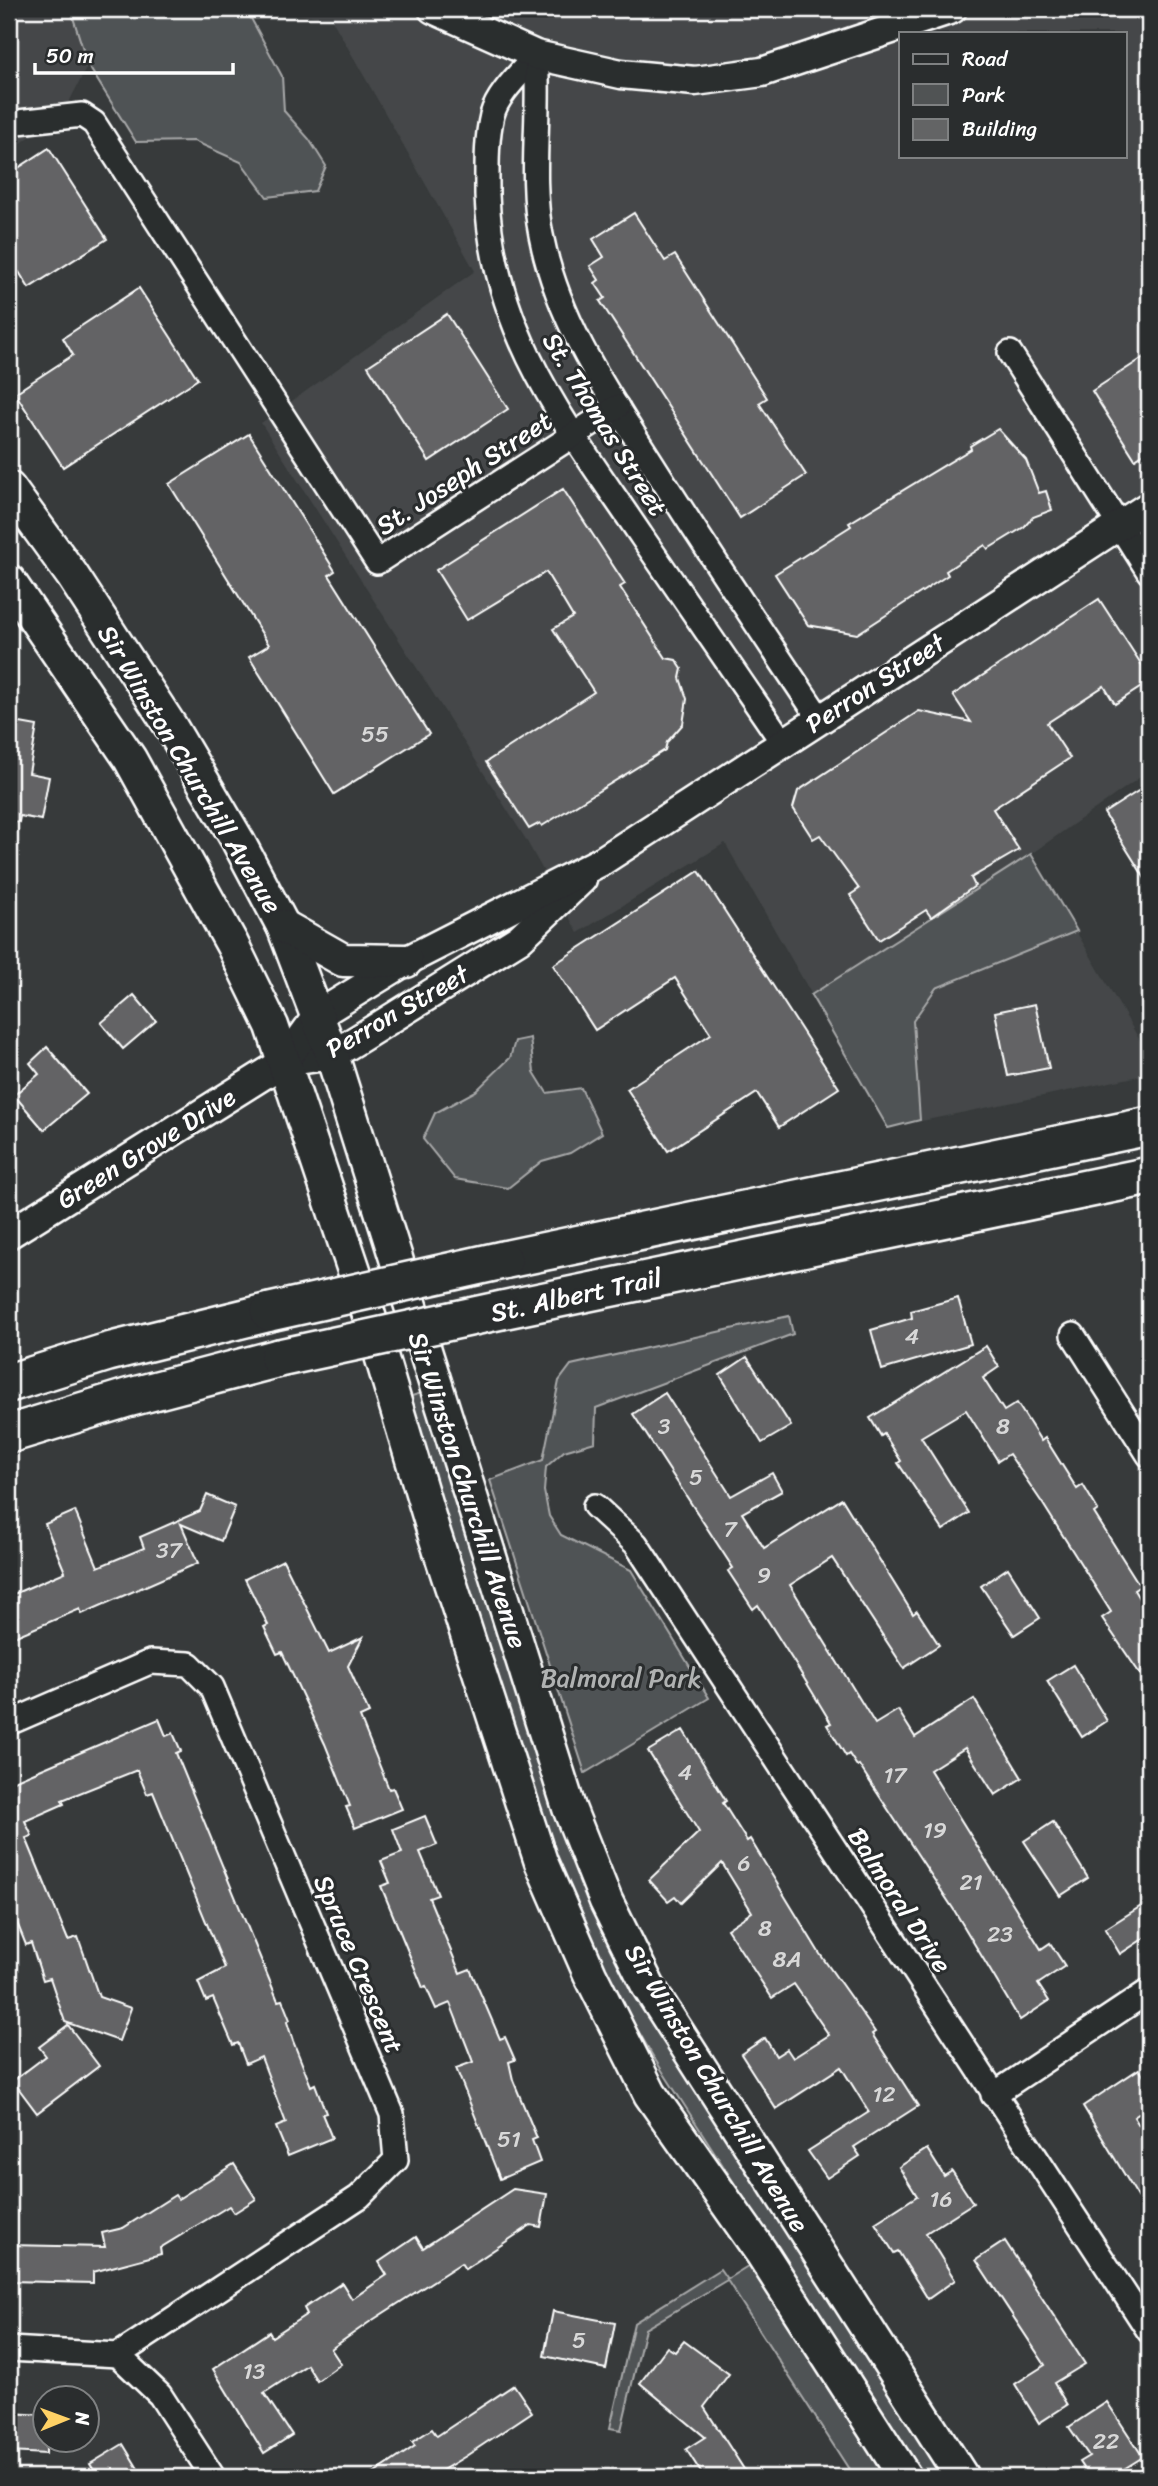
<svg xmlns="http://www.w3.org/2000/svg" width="1158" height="2486" viewBox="0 0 1158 2486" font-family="Sriracha,sans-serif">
	<rect width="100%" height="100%" fill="#373a3b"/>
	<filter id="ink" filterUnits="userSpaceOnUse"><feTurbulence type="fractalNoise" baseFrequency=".0143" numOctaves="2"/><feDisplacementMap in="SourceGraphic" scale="14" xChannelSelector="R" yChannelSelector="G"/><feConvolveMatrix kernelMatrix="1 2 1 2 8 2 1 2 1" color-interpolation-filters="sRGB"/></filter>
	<g filter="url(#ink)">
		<path fill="#444748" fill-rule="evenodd" d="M9 9H1149V771L1031 854 1149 1056V1074L888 1128 725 843 578 933 525 838 261 423 475 271 331 18 246 9 71 11 88 65 64 112 9 152ZM901 33H1125V156H901Z"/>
		<g fill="#505354" stroke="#a8a9aa" stroke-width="2">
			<path d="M246 9 282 76 284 111 309 139 326 166 315 191 267 197 241 162 194 141 136 142 88 65 71 11Z"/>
			<path d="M1031 854 1077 931 936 988 913 1021 920 1120 888 1128 811 995Z"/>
			<path d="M530 1038 534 1072 547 1093 581 1088 602 1133 570 1153 542 1161 508 1188 455 1179 423 1139 435 1113 476 1091 510 1058 515 1041Z"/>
			<path d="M789 1316 793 1334 596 1408 595 1442 564 1451 546 1467 544 1491 549 1516 561 1535 631 1570 709 1698 585 1773 490 1480 543 1460 559 1381 571 1365Z"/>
			<path d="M422 1393 549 1794 602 1930 653 2025 946 2477H923L654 2058 612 1986 574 1907 543 1824 408 1397Z"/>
			<path d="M751 2264 888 2477H854L727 2280 645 2329 621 2430 610 2428 634 2323 720 2269 727 2279Z"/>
		</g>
		<g fill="#636465" stroke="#fff" stroke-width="2">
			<path d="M49 148 107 239 29 288 19 272 9 278V174Z"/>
			<path d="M634 213 665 261 675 255 767 398 759 403 806 475 740 518 600 301 605 298 595 283 599 280 590 266 604 257 593 239Z"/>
			<path d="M139 288 198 379 63 467 15 393 73 355 63 338Z"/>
			<path d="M447 314 508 409 429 461 368 366Z"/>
			<path d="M1149 354V450L1135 459 1092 391Z"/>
			<path d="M998 429 1026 460 1039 493 1046 491 1052 510 1033 517 1024 527 988 549 985 545 946 571 948 575 857 634 808 625 775 574 851 526 849 523 971 449 970 446Z"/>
			<path d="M249 434 335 571 329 575 429 734 334 794 249 657 269 645 169 484Z"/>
			<path d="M563 489 625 584 620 587 666 658 676 660 682 669 680 678 687 699 683 724 667 742 665 750 542 826 540 823 529 829 486 762 594 692 553 629 573 617 546 572 467 620 436 570Z"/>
			<path d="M1099 599 1149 676V682L1115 704 1104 686 1047 723 1070 758 993 809 1019 850 971 878 975 886 931 917 926 910 879 940 850 895 859 889 820 835 813 839 793 808 798 791 919 711 971 722 953 695Z"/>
			<path d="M9 721 37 726 29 773 49 777 41 820 20 816 19 822 9 821Z"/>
			<path d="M1149 784V885L1104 813Z"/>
			<path d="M699 871 839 1088 779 1127 757 1093 668 1151 627 1089 711 1034 675 978 595 1030 553 965Z"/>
			<path d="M134 995 156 1021 123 1049 101 1023Z"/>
			<path d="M1035 1004 1049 1068 1008 1076 995 1012Z"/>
			<path d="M47 1047 87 1094 44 1130 14 1095 39 1074 30 1063Z"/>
			<path d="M958 1298 971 1344 882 1370 871 1330 912 1318 911 1311Z"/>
			<path d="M986 1346 999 1367 983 1378 1004 1411 1017 1403 1041 1441 1045 1438 1077 1489 1083 1485 1098 1510 1094 1513 1140 1586 1134 1590 1149 1615V1687L1102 1618 1111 1612 1043 1504 1009 1454 998 1461 966 1410 921 1437 969 1513 943 1530 898 1463 901 1461 884 1434 881 1436 870 1418Z"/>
			<path d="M747 1357 791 1426 762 1443 720 1375Z"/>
			<path d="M665 1393 731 1496 772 1473 782 1491 742 1513 764 1548 842 1499 913 1614 917 1611 939 1645 904 1668 832 1558 790 1585 875 1724 898 1710 915 1737 974 1699 1022 1778 995 1795 965 1748 930 1770 1041 1949 1050 1943 1065 1966 1038 1984 1049 2001 1020 2020 954 1910 859 1765 857 1766 849 1754 846 1756 827 1725 831 1723 799 1670 758 1605 753 1609 728 1571 733 1568 633 1414Z"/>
			<path d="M207 1495 235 1507 221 1541 181 1524 198 1563 82 1614 80 1609 9 1639V1596L65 1572 45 1524 75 1511 98 1567 144 1548 140 1537 200 1511Z"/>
			<path d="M283 1560 329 1653 363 1637 348 1666 369 1713 360 1717 389 1789 393 1788 402 1809 355 1828 346 1807 350 1806 325 1744 282 1652 277 1654 264 1627 268 1625 245 1579Z"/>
			<path d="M1008 1568 1040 1618 1014 1635 981 1586Z"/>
			<path d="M1073 1665 1107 1721 1082 1737 1047 1681Z"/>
			<path d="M159 1719 166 1736 173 1733 181 1751 176 1753 278 2001 282 2000 290 2020 287 2022 293 2041 311 2086 315 2084 326 2113 322 2114 332 2138 288 2156 276 2127 286 2123 261 2057 246 2064 238 2043 233 2045 213 1998 206 2001 198 1982 225 1968 153 1792 147 1794 137 1770 62 1800 64 1804 25 1821 32 1836 26 1838 68 1940 78 1937 99 1997 131 2008 119 2041 65 2022 50 1978 43 1980 31 1943 26 1945 9 1903V1783Z"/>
			<path d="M683 1730 726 1801 723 1803 747 1841 750 1839 820 1954 875 2032 872 2034 918 2106 854 2147 860 2156 827 2178 808 2151 869 2112 841 2067 776 2109 741 2054 765 2038 776 2056 787 2049 793 2058 829 2035 794 1984 772 1998 727 1929 752 1912 722 1863 681 1903 675 1896 668 1901 649 1880 699 1832 648 1751Z"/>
			<path d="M425 1816 437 1845 420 1852 438 1895 429 1898 460 1973 470 1969 500 2039 505 2037 515 2060 509 2062 513 2080 537 2138 532 2140 540 2162 500 2179 456 2068 473 2062 450 2003 436 2009 426 1987 423 1988 381 1886 390 1883 381 1861 402 1853 393 1829Z"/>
			<path d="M1053 1822 1088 1878 1060 1896 1024 1841Z"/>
			<path d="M1149 1901V1935L1120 1954 1105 1929Z"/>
			<path d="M68 2025 99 2066 37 2113 13 2081 46 2056 39 2047Z"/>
			<path d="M1139 2069 1149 2084V2107L1134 2117 1149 2141V2215L1083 2106Z"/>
			<path d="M927 2149 944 2176 952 2171 973 2203 926 2233 955 2280 928 2299 898 2251 894 2253 875 2223 917 2196 899 2167Z"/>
			<path d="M234 2164 256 2199 234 2213 229 2206 160 2248 161 2254 93 2272V2283L9 2281V2245L105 2247 102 2233 123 2228 175 2195 178 2199Z"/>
			<path d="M513 2189 547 2194 541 2227 531 2225 465 2269 461 2263 368 2323 331 2349 341 2364 317 2381 307 2365 264 2393 292 2435 264 2453 213 2369 269 2332 272 2337 307 2314 304 2308 342 2283 352 2299 387 2275 379 2262 416 2237 423 2248Z"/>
			<path d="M1005 2241 1085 2364 1054 2383 1067 2405 1039 2423 1015 2384 1045 2365 976 2260Z"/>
			<path d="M553 2311 615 2323 606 2369 544 2356Z"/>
			<path d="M684 2341 729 2374 704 2407 749 2477H704L686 2449 705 2437 640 2383 667 2347 675 2352Z"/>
			<path d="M514 2385 532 2412 466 2456 431 2477H369L415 2446 412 2442 432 2429 437 2436Z"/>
			<path d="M1107 2402 1143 2457 1111 2477H1089L1079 2462 1089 2456 1069 2427Z"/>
			<path d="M9 2413 46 2415V2454L9 2452Z"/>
			<path d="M123 2444 143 2477H98L90 2464Z"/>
		</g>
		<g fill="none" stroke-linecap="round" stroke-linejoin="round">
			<defs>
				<g id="minor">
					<path d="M536 55C522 72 498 93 492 115 486 140 487 169 487 195 492 333 568 427 642 537 689 606 736 675 783 743"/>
					<path d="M536 55C541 115 529 176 541 235 558 323 610 397 657 471 710 555 765 637 820 719"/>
					<path d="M9 123 82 115 94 123 377 562 617 407"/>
					<path d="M1010 353 1149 572"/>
					<path d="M1073 1335 1149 1455"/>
					<path d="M595 1506 636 1544 1149 2331"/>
					<path d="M9 1723 150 1662 189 1664 212 1687 392 2114 396 2160 359 2197 118 2355"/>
					<path d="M993 2095 1149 1991"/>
					<path d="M9 2349 118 2355 160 2395 213 2477"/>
				</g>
				<g id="tertiary">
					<path d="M433 9 536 55 621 74 695 81 762 72 952 9"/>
					<path d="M284 1062 332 1055 360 1038 519 939 582 879"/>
					<path d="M9 1234 284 1062 318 1015 406 961 602 861 1149 506"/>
				</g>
				<g id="secondary">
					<path d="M9 488 72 575 171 727 238 841 283 926 332 1055 569 1808 606 1901 648 1986 962 2477"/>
					<path d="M9 581 130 759 232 944 272 1026 368 1312 434 1533 541 1862 590 1974 650 2094 761 2252 905 2477"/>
					<path d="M283 926 343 960 406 961"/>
				</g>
				<g id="primary">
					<path d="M503 1260 1149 1126"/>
					<path d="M502 1310 1149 1176"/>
					<path d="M9 1383 108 1352 270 1312"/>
					<path d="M9 1434 127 1398 279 1358"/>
				</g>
			</defs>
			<use href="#minor" stroke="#fff" stroke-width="28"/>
			<use href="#tertiary" stroke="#fff" stroke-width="33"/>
			<use href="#secondary" stroke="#fff" stroke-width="37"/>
			<use href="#primary" stroke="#fff" stroke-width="42"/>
			<use href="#minor" stroke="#2a2d2e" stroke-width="23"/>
			<use href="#tertiary" stroke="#2a2d2e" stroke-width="28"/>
			<use href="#secondary" stroke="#2a2d2e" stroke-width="32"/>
			<use href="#primary" stroke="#2a2d2e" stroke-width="37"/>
			<defs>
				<g id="primary-bridge">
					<path d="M270 1312 503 1260"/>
					<path d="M279 1358 502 1310"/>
				</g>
			</defs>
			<use href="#primary-bridge" stroke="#fff" stroke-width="42" stroke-linecap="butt"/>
			<use href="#primary-bridge" stroke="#2a2d2e" stroke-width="37"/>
		</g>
	</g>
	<g text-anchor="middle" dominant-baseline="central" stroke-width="6" stroke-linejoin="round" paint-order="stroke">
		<g font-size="23" fill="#d8d8d8">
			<text x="375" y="734">55</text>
			<text x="912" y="1336">4</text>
			<text x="664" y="1426">3</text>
			<text x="1003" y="1426">8</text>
			<text x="696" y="1477">5</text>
			<text x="730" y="1529">7</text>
			<text x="169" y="1550">37</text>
			<text x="764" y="1575">9</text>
			<text x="685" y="1772">4</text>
			<text x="895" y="1775">17</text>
			<text x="935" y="1830">19</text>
			<text x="744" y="1863">6</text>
			<text x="971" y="1882">21</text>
			<text x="765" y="1928">8</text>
			<text x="1000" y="1934">23</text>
			<text x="787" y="1959">8A</text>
			<text x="884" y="2094">12</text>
			<text x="509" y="2139">51</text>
			<text x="941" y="2199">16</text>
			<text x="579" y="2340">5</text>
			<text x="254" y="2371">13</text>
			<text x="1106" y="2441">22</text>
		</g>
		<g font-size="26" fill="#fff" stroke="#2a2d2e">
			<text transform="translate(605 424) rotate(58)">St. Thomas Street</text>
			<text transform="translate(464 473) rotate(-33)">St. Joseph Street</text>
			<text transform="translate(875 683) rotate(-33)">Perron Street</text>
			<text transform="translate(190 769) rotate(59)">Sir Winston Churchill Avenue</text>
			<text transform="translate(397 1011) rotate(-30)">Perron Street</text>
			<text transform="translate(146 1148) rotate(-32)">Green Grove Drive</text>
			<text transform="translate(576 1295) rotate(-12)">St. Albert Trail</text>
			<text transform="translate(468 1490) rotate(72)">Sir Winston Churchill Avenue</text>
			<text transform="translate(900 1900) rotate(57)">Balmoral Drive</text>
			<text transform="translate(359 1964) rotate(67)">Spruce Crescent</text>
			<text transform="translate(717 2088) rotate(59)">Sir Winston Churchill Avenue</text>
		</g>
		<g font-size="26" fill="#b0b2b2" stroke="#2a2d2e">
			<text x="621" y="1678">Balmoral Park</text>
		</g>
	</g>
	<rect width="1158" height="2486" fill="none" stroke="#2a2d2e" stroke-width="35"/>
	<rect x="18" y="18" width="1123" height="2451" fill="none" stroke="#fff" stroke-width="2.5" filter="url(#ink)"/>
	<rect x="899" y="32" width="228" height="126" fill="#2a2d2e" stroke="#7f8182" stroke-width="2"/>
	<rect x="913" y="54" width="35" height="10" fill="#2a2d2e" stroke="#7f8182" stroke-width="2"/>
	<text x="962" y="66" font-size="21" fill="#ffffff">Road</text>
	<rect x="913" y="84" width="35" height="21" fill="#505354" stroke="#7f8182" stroke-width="2"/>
	<text x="962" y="102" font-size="21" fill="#ffffff">Park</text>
	<rect x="913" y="119" width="35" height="21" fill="#636465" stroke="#7f8182" stroke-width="2"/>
	<text x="962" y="136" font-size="21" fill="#ffffff">Building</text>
	<g transform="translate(66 2419) rotate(89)"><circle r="33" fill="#2a2d2e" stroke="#7f8182" stroke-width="2"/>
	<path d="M0-5L12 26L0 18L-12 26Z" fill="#ffd166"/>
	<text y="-10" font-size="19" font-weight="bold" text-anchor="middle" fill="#ffffff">N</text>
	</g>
	<path d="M35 63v10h198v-10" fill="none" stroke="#ffffff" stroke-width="3.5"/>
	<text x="46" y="63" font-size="21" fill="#ffffff" stroke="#2a2d2e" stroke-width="5" paint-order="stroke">50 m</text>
</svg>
